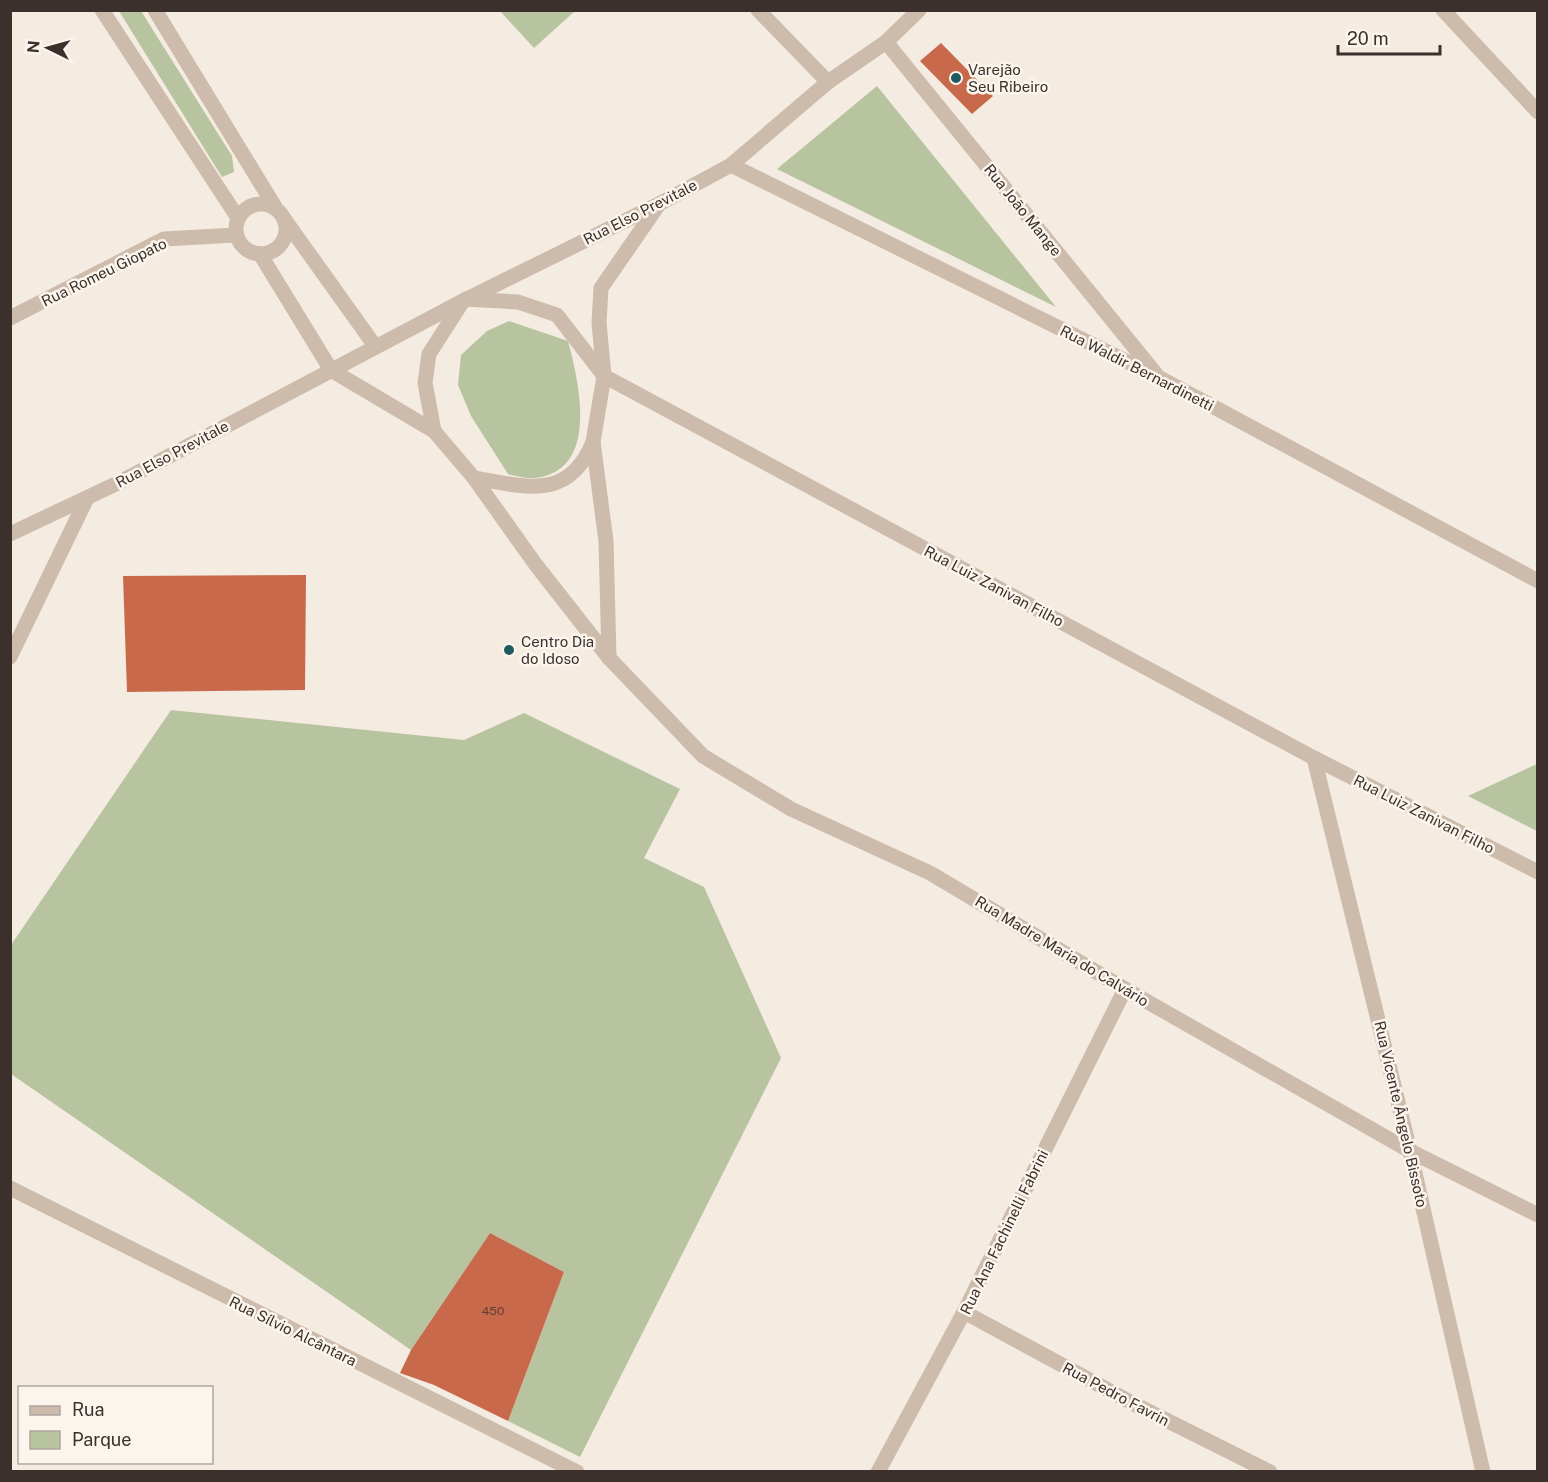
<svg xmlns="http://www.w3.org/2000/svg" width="1548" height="1482" viewBox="0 0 1548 1482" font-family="'Public Sans',sans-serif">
	<rect width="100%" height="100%" fill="#f4ebe1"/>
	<g fill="#b8c4a0">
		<path d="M119 11H141L232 156 234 172 222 177Z"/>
		<path d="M500 11H575L534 48Z"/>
		<path d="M877 86 1056 307 777 169Z"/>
		<path d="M509 321 568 341C579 382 600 471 535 478 527 479 516 476 508 474L471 416 458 385 461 355 487 331Z"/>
		<path d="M171 710 464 740 524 713 680 789 644 858 704 887 781 1058 580 1457 508 1421 564 1272 490 1233 411 1350 11 1074V945Z"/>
		<path d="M1537 764V831L1468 796Z"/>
	</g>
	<g fill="#c8694b">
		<path d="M941 43 993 96 972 114 920 61Z"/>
		<path d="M306 575 305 690 127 692 123 576Z"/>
		<path d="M490 1233 564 1272 508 1421 434 1385 400 1373 411 1350Z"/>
	</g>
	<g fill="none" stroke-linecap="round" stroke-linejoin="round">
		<g stroke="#cdbbac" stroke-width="15">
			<path d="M102 10 238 218"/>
			<path d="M155 10 275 207"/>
			<path d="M758 10 828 82"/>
			<path d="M1443 10 1538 112"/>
			<path d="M886 42 1156 374"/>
			<path d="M731 165 1160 378 1538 581"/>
			<circle cx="261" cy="229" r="25"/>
			<path d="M285 220 375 346"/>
			<path d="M260 254 331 370 434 431"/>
			<path d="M466 299 518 302 557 315 604 376 1314 758 1538 872"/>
			<path d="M463 301 429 354 425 383 434 431 474 478 536 565 609 658 703 756 791 809 930 873 1125 989 1410 1151 1538 1215"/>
			<path d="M10 318 164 239 236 235"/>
			<path d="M474 478C526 487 569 501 593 442"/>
			<path d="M10 534 120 482 463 301 659 204 731 165 828 82 886 42 919 10"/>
			<path d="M10 657 87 498"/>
			<path d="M609 658 606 541 593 442 604 376 599 323 601 288 657 207"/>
			<path d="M1314 758 1410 1151 1483 1472"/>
			<path d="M10 1188 577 1472"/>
			<path d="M964 1312 1136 1405 1270 1472"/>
			<path d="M878 1472 964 1312 1125 989"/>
		</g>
	</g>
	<g fill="#1f5a5e" stroke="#fbf5ee" stroke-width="2">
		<circle cx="956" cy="78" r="6"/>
		<circle cx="509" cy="650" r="6"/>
	</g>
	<g text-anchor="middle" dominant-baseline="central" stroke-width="5" stroke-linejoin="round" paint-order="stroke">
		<g font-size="12" fill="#5e3e33">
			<text x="493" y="1311">450</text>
		</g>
		<g font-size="15" fill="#3b302b" stroke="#fbf5ee" text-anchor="start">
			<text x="968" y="69">Varejão<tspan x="968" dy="17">Seu Ribeiro</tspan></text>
			<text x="521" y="641">Centro Dia<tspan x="521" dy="17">do Idoso</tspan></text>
		</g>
		<g font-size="15" fill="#3b302b" stroke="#fbf5ee">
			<text transform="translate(1023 210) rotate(51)">Rua João Mange</text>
			<text transform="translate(640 212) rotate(-27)">Rua Elso Previtale</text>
			<text transform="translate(104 272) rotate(-26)">Rua Romeu Giopato</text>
			<text transform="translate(1137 368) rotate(27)">Rua Waldir Bernardinetti</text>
			<text transform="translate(172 454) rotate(-28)">Rua Elso Previtale</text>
			<text transform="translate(994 586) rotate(28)">Rua Luiz Zanivan Filho</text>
			<text transform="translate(1424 814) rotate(27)">Rua Luiz Zanivan Filho</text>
			<text transform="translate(1062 951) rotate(31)">Rua Madre Maria do Calvário</text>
			<text transform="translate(1401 1114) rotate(77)">Rua Vicente Ângelo Bissoto</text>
			<text transform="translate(1004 1232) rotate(-64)">Rua Ana Fachinelli Fabrini</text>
			<text transform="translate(293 1331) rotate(26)">Rua Sílvio Alcântara</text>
			<text transform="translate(1116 1394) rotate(28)">Rua Pedro Favrin</text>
		</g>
	</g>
	<rect width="1548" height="1482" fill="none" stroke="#3b302b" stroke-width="24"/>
	<rect x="18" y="1386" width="195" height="78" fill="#fbf5ee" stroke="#aea6a0" stroke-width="1.5"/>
	<rect x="30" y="1406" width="30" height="9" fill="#cdbbac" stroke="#aea6a0" stroke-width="1.5"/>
	<text x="72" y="1416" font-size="18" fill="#3b302b">Rua</text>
	<rect x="30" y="1431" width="30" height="18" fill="#b8c4a0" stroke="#aea6a0" stroke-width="1.5"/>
	<text x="72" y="1446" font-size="18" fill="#3b302b">Parque</text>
	<g transform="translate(48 48) rotate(275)" stroke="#fbf5ee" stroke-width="4.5" paint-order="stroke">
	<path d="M0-4.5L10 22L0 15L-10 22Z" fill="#3b302b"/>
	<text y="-9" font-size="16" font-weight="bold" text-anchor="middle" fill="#3b302b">N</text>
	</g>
	<path d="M1338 45v9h102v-9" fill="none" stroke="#3b302b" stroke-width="3"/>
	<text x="1347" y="45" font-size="18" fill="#3b302b" stroke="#fbf5ee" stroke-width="4.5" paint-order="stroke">20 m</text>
</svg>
